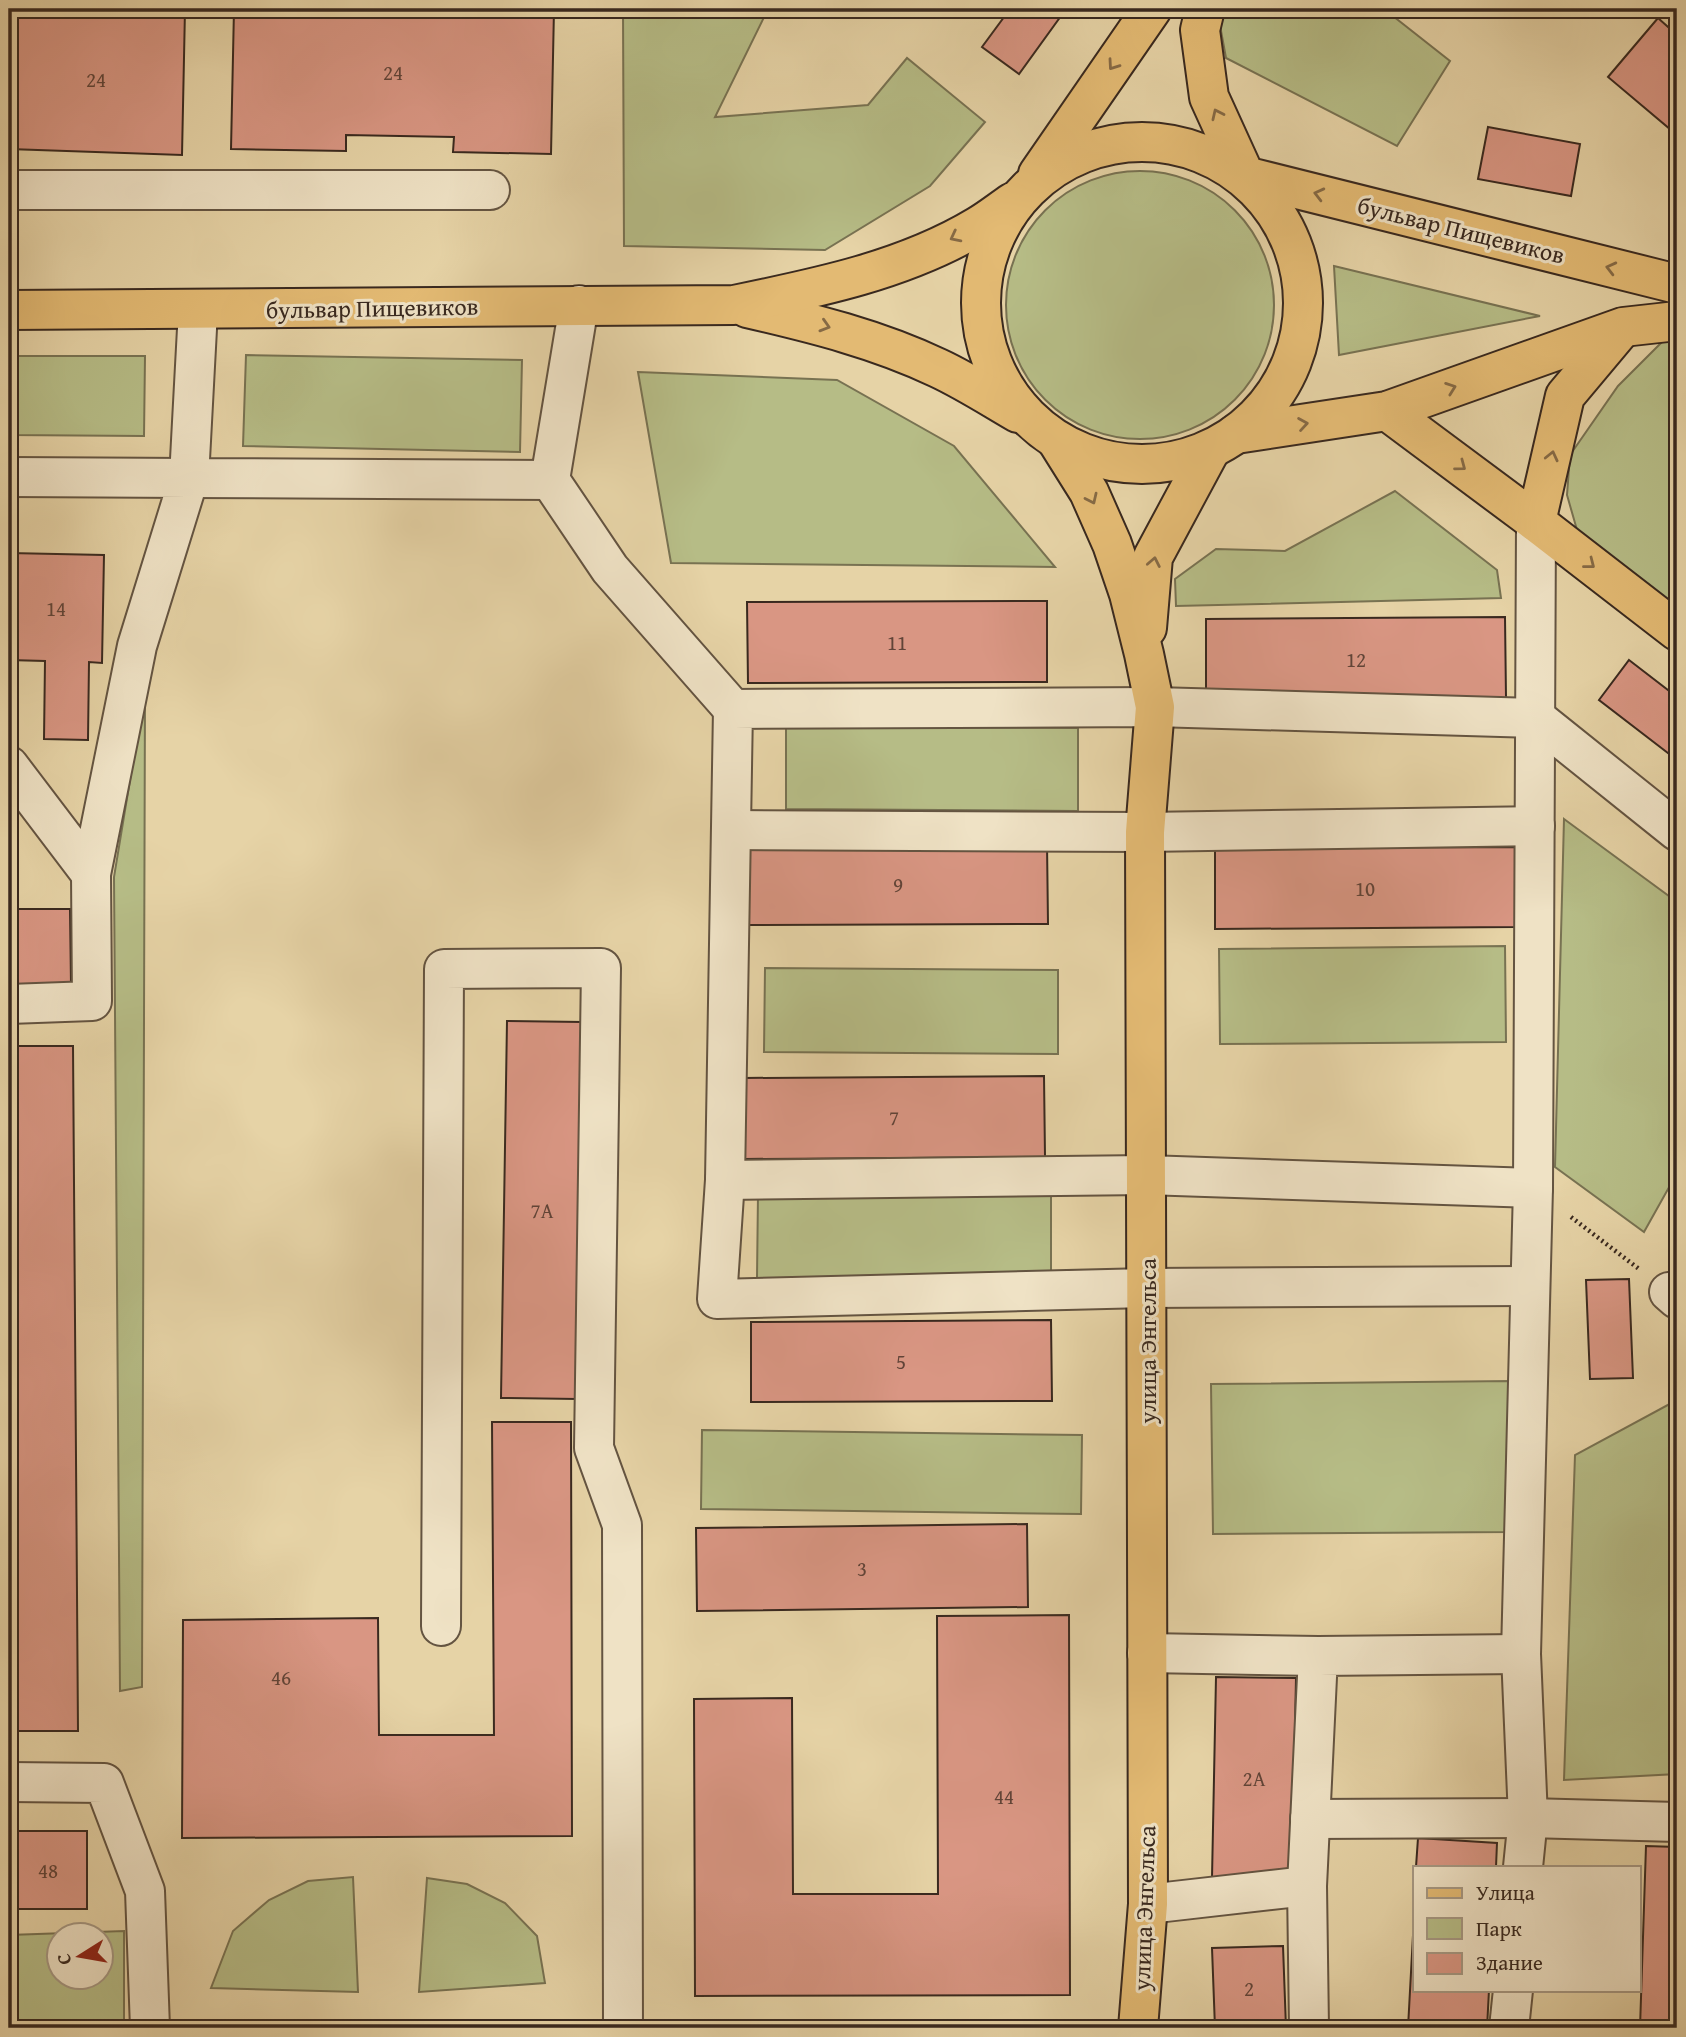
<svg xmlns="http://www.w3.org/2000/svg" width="1686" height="2037" viewBox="0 0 1686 2037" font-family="'Gentium Book Plus',serif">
	<rect width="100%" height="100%" fill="#e6d3a6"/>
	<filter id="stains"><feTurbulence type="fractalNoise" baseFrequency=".00286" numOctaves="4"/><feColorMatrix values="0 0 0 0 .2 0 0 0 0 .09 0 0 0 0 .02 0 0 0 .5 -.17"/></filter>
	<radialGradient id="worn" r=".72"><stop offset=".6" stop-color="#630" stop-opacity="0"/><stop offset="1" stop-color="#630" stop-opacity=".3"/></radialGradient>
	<g fill="#b6bc86" stroke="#787252" stroke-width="2" fill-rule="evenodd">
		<path d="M623 9H768L715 117 868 105 907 58 985 122 930 186 825 250 624 246Z"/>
		<path d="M1217 9H1384L1450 61 1397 146 1226 58Z"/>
		<circle cx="1140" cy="305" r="134"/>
		<path d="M1334 266 1540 316 1339 355Z"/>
		<path d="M1677 339V608L1577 530 1567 495 1570 455 1618 386 1664 340Z"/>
		<path d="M246 355 522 360 520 452 243 446Z"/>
		<path d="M9 356H145L144 436 9 435Z"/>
		<path d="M638 372 837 380 954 446 1055 567 671 563Z"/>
		<path d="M1395 491 1497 570 1501 598 1176 606 1175 579 1216 549 1285 551Z"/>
		<path d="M145 689 142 1687 120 1691 114 877Z"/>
		<path d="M786 726 1078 728V811L786 809Z"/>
		<path d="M1564 819 1677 902V1173L1644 1232 1555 1167Z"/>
		<path d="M1505 946 1506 1042 1220 1044 1219 949Z"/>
		<path d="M765 968 1058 970V1054L764 1052Z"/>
		<path d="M758 1194 1051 1196V1280L757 1278Z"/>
		<path d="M1511 1381 1512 1532 1213 1534 1211 1384Z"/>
		<path d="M1677 1400V1774L1564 1780 1575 1455Z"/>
		<path d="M702 1430 1082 1435 1081 1514 701 1509Z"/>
		<path d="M353 1877 358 1992 211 1988 233 1931 269 1900 308 1881Z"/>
		<path d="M427 1878 467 1884 505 1903 537 1936 545 1983 419 1992Z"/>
		<path d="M124 1931V2022L9 2025V1935ZM60 1936H102V1978H60Z"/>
	</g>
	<g fill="#d99683" stroke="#39291f" stroke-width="2">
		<path d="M9 9H185L182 155 9 149Z"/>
		<path d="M234 9H554L551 154 453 152 454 137 346 135V151L231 149Z"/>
		<path d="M1010 9H1066L1019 74 982 47Z"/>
		<path d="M1658 18 1677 35V135L1608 77Z"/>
		<path d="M1488 127 1580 144 1571 196 1478 179Z"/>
		<path d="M9 553 104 555 102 663 89 662 88 740 44 739 45 661 9 660Z"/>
		<path d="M1047 601V682L748 683 747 602Z"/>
		<path d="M1505 617 1506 698 1206 700V619Z"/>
		<path d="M1629 660 1677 697V760L1599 700Z"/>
		<path d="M1047 843 1048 924 748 925V845Z"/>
		<path d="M1515 847V927L1215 929V848Z"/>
		<path d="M9 909H70L71 985H9Z"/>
		<path d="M507 1021 583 1022 577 1399 501 1398Z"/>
		<path d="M9 1046H73L78 1731H9Z"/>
		<path d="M1044 1076 1045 1157 745 1159 744 1078Z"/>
		<path d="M1629 1279 1633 1378 1590 1379 1586 1280Z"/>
		<path d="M1051 1320 1052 1401 751 1402V1322Z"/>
		<path d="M492 1422H571L572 1836 182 1838 183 1620 378 1618 379 1735H494Z"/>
		<path d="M1027 1524 1028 1607 697 1611 696 1528Z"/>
		<path d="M1069 1615 1070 1995 695 1996 694 1699 792 1698 793 1894H938L937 1616Z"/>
		<path d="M1216 1677 1296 1678 1292 1880 1212 1878Z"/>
		<rect x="9" y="1831" width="78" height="78"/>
		<path d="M1418 1838 1497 1843 1496 1867H1416Z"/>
		<path d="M1646 1846 1677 1847V2028H1640Z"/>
		<path d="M1415 1898V1990H1489L1487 2028H1408Z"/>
		<path d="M1283 1946 1286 2028H1215L1212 1948Z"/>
	</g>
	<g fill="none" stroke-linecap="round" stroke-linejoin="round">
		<defs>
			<g id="minor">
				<path d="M9 190H490"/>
				<path d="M198 310 189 478 550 480 579 305"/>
				<path d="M9 477 189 478 137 646 91 874 9 766"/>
				<path d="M550 480 610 569 733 709"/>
				<path d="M732 830 1145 832 1535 826"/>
				<path d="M9 1004 92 1001 91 874"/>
				<path d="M725 1180 1146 1175 1533 1188"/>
				<path d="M1530 1286 1147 1288 717 1299 725 1180 733 709 1155 707 1536 718 1677 831"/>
				<path d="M1669 1292 1677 1299"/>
				<path d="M441 1626 444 969 601 968 594 1448 622 1525 623 2028"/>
				<path d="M1147 1653 1318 1656"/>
				<path d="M9 1782 104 1783 145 1891 150 2028"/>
				<path d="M1310 1819 1528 1818 1677 1822"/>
				<path d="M1523 1867 1528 1818 1521 1654 1533 1188 1536 522"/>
				<path d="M1148 1904 1307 1886"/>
				<path d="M1309 2028 1307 1886 1318 1656 1521 1654"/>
				<path d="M1509 2028 1513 1990"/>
			</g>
			<g id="major">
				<path d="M1205 9 1200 30 1209 97 1245 176 1677 284"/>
				<circle cx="1142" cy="303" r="161"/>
				<path d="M1038 174 1152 9"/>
				<path d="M747 308C812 323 877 339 938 368 966 381 992 398 1018 413"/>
				<path d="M9 310 734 305C817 288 905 270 978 226 990 219 1001 210 1013 202"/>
				<path d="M1387 411 1536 522 1677 631"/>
				<path d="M1236 434 1387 411 1623 327 1677 321"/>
				<path d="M1057 441 1089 492 1112 544 1129 594 1144 654 1155 707 1145 832 1148 1904 1138 2028"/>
				<path d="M1536 522 1565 396 1622 328"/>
				<path d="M1147 628 1153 557 1211 449"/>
			</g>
		</defs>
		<use href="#minor" stroke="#645441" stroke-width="42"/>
		<use href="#major" stroke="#39291f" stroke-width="42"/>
		<path stroke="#39291f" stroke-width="4.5" stroke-dasharray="2 3.5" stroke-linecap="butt" d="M1571 1217 1639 1269"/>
		<use href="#minor" stroke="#efe2c5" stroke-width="38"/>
		<use href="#major" stroke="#e3ba73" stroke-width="38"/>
	</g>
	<defs><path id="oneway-chevron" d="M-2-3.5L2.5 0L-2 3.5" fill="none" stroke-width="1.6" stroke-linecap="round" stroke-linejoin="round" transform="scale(1.75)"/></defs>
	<g stroke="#866a45">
		<use href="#oneway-chevron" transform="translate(1113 65) rotate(125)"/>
		<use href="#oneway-chevron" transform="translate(1217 114) rotate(-115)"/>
		<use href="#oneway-chevron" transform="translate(1319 194) rotate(-166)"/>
		<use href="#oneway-chevron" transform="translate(955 237) rotate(153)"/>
		<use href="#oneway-chevron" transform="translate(1611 268) rotate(-166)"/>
		<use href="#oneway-chevron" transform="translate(825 326) rotate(17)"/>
		<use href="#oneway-chevron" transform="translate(1451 388) rotate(-20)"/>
		<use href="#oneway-chevron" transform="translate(1303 424) rotate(-9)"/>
		<use href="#oneway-chevron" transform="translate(1552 456) rotate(-77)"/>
		<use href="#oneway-chevron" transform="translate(1461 466) rotate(37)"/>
		<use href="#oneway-chevron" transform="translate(1092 499) rotate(65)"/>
		<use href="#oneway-chevron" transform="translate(1154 562) rotate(-79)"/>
		<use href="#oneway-chevron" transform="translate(1590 564) rotate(38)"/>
	</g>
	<g text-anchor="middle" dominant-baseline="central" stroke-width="6" stroke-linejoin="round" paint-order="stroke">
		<g font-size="21" fill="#614438">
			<text x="393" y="72">24</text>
			<text x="96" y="79">24</text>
			<text x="56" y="608">14</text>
			<text x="897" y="642">11</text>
			<text x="1356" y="659">12</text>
			<text x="898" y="884">9</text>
			<text x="1365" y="888">10</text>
			<text x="894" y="1117">7</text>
			<text x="542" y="1210">7А</text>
			<text x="901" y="1361">5</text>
			<text x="862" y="1568">3</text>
			<text x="281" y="1677">46</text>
			<text x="1254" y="1778">2А</text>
			<text x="1004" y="1796">44</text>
			<text x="48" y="1870">48</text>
			<text x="1249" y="1988">2</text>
		</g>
		<g font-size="24" fill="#39291f" stroke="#efe2c5">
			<text transform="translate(1461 230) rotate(14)">бульвар Пищевиков</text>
			<text transform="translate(372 308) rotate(-1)">бульвар Пищевиков</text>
			<text transform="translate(1147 1341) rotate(-90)">улица Энгельса</text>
			<text transform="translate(1144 1908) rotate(-88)">улица Энгельса</text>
		</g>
	</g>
	<rect width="1686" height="2037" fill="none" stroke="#e6d3a6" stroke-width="35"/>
	<rect x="10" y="10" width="1665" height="2016" fill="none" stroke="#39291f" stroke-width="3.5"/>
	<rect x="18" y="18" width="1651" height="2002" fill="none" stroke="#39291f" stroke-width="2"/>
	<rect x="1413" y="1866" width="228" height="126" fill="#efe2c5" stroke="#a69883" stroke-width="2"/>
	<rect x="1427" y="1888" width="35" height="10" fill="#e3ba73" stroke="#a69883" stroke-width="2"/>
	<text x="1476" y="1900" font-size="21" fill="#39291f">Улица</text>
	<rect x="1427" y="1918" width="35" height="21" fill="#b6bc86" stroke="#a69883" stroke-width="2"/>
	<text x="1476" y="1936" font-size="21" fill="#39291f">Парк</text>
	<rect x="1427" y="1953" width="35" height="21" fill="#d99683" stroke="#a69883" stroke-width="2"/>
	<text x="1476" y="1970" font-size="21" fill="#39291f">Здание</text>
	<g transform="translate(80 1956) rotate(259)"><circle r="33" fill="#efe2c5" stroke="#a69883" stroke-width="2"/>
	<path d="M0-5L12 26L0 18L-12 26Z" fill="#8f2418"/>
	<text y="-10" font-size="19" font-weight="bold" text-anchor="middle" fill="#39291f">С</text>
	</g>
	<rect width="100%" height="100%" filter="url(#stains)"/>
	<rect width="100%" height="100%" fill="url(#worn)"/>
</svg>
